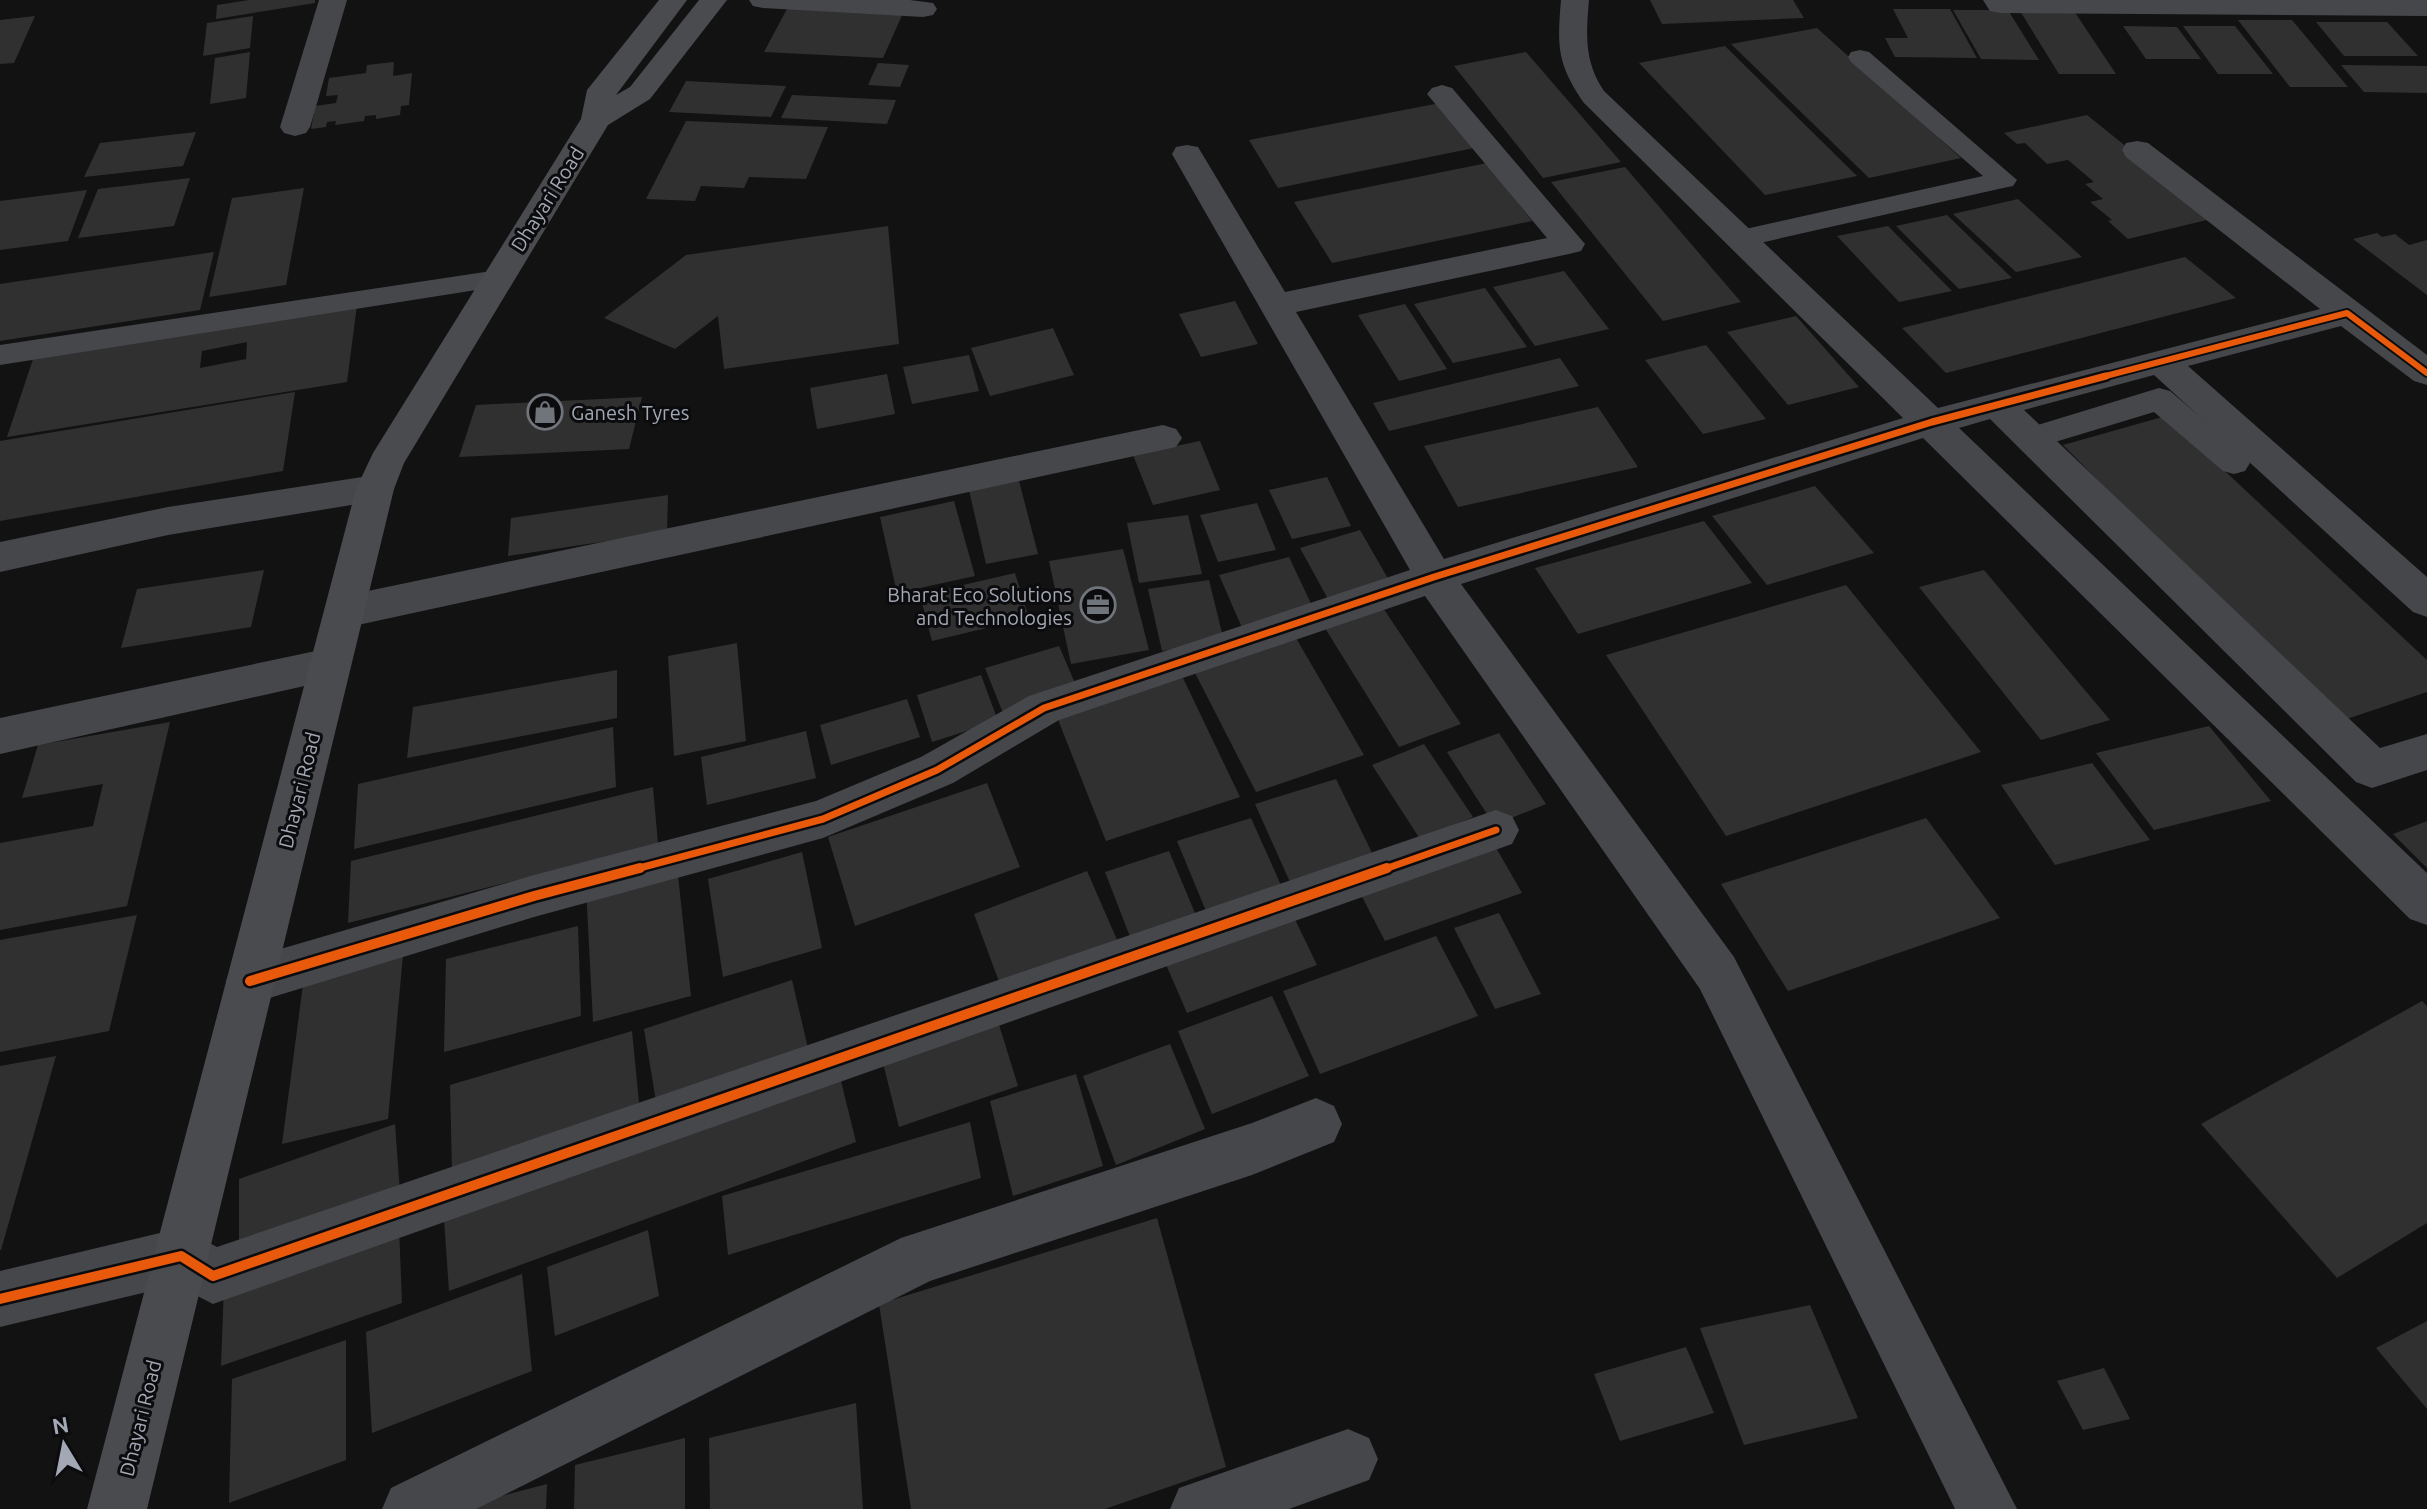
<svg xmlns="http://www.w3.org/2000/svg" width="2427" height="1509" viewBox="0 0 2427 1509" font-family="Ubuntu,sans-serif">
	<rect width="100%" height="100%" fill="#121212"/>
	<g fill="#303031" fill-rule="evenodd">
		<path d="M249 0H315V3L216 19 217 5Z"/>
		<path d="M1650 0H1793L1804 18 1662 24Z"/>
		<path d="M788 7 903 13 883 58 764 52Z"/>
		<path d="M1893 9H1950L1977 58 1895 57 1885 38H1908Z"/>
		<path d="M1953 10H2008L2039 60 1981 59Z"/>
		<path d="M2020 11H2074L2116 74H2059Z"/>
		<path d="M35 16 14 63 0 64V20Z"/>
		<path d="M253 16 250 48 203 56 207 23Z"/>
		<path d="M2238 20H2292L2348 87H2290Z"/>
		<path d="M2316 22H2387L2418 56H2344Z"/>
		<path d="M2123 26 2177 27 2201 59H2146Z"/>
		<path d="M2183 26H2235L2273 74H2218Z"/>
		<path d="M1817 28 1961 158 1869 178 1731 44Z"/>
		<path d="M1725 46 1857 176 1765 195 1639 63Z"/>
		<path d="M250 52 246 98 210 104 215 58Z"/>
		<path d="M1526 52 1621 162 1543 178 1454 66Z"/>
		<path d="M394 62 393 76 412 73 409 105 401 106 400 115 376 119V115L365 116 364 121 335 125 336 121 327 122 326 127 311 129 315 106 336 103 338 95 326 96 329 78 366 73 367 65Z"/>
		<path d="M878 63 909 65 900 87 868 85Z"/>
		<path d="M2341 65 2427 66V93L2364 92Z"/>
		<path d="M686 81 786 86 771 117 669 112Z"/>
		<path d="M792 95 896 100 887 124 781 118Z"/>
		<path d="M1440 103 1474 148 1278 188 1249 140Z"/>
		<path d="M2087 115 2215 218 2128 239 2108 221 2112 220 2090 202 2103 199 2085 184 2094 182 2068 160 2047 164 2025 143 2017 144 2004 133Z"/>
		<path d="M686 121 828 127 806 179 749 177 744 188 701 186 695 201 646 199Z"/>
		<path d="M196 132 183 166 84 177 100 143Z"/>
		<path d="M1487 163 1532 221 1332 263 1294 202Z"/>
		<path d="M1625 167 1741 302 1663 321 1551 182Z"/>
		<path d="M190 178 174 226 78 238 98 189Z"/>
		<path d="M304 188 286 285 209 297 232 198Z"/>
		<path d="M87 190 68 241 0 250V201Z"/>
		<path d="M2018 199 2082 257 2016 272 1953 214Z"/>
		<path d="M1947 215 2012 278 1959 289 1896 226Z"/>
		<path d="M888 226 899 344 724 369 718 316 675 349 604 318 686 255Z"/>
		<path d="M1888 226 1952 291 1899 302 1837 236Z"/>
		<path d="M2377 233 2382 237 2395 234 2409 245 2427 240V295L2353 239Z"/>
		<path d="M214 252 200 310 0 341V284Z"/>
		<path d="M2185 257 2236 298 1946 373 1902 328Z"/>
		<path d="M1564 271 1609 329 1535 346 1493 287Z"/>
		<path d="M1485 288 1527 347 1453 363 1414 304Z"/>
		<path d="M1235 301 1258 344 1201 357 1179 314Z"/>
		<path d="M1405 304 1447 369 1399 381 1358 315Z"/>
		<path d="M357 305 347 382 7 437 34 356ZM247 342 246 359 200 368 202 351Z"/>
		<path d="M1796 316 1859 387 1788 405 1727 332Z"/>
		<path d="M1053 328 1074 375 990 396 971 348Z"/>
		<path d="M1706 345 1766 419 1703 434 1645 360Z"/>
		<path d="M969 355 979 391 912 404 903 367Z"/>
		<path d="M1560 358 1579 386 1389 431 1373 403Z"/>
		<path d="M887 374 895 414 817 429 810 388Z"/>
		<path d="M295 392 283 471 0 521V441Z"/>
		<path d="M642 397 629 449 459 457 476 405Z"/>
		<path d="M1598 407 1638 467 1458 507 1424 446Z"/>
		<path d="M2166 416 2427 660V692L2338 722 2063 445Z"/>
		<path d="M1200 441 1220 490 1153 505 1133 455Z"/>
		<path d="M1018 477 1038 554 986 564 968 486Z"/>
		<path d="M1327 477 1351 526 1292 539 1269 490Z"/>
		<path d="M1815 486 1874 553 1767 585 1712 516Z"/>
		<path d="M668 495 667 532 508 556 511 518Z"/>
		<path d="M954 501 975 576 897 593 880 517Z"/>
		<path d="M1257 503 1276 550 1218 562 1200 515Z"/>
		<path d="M1188 515 1202 574 1139 583 1127 523Z"/>
		<path d="M1704 521 1752 583 1578 634 1535 568Z"/>
		<path d="M1360 530 1390 582 1328 599 1300 548Z"/>
		<path d="M1123 549 1149 650 1071 664 1049 561Z"/>
		<path d="M1289 557 1315 612 1243 630 1219 575Z"/>
		<path d="M264 570 251 627 121 648 137 589Z"/>
		<path d="M1984 570 2110 720 2041 740 1919 587Z"/>
		<path d="M1015 573 1029 618 932 641 920 595Z"/>
		<path d="M1209 580 1224 641 1162 651 1148 589Z"/>
		<path d="M1846 585 1981 752 1726 836 1606 655Z"/>
		<path d="M1381 605 1461 724 1399 747 1323 625Z"/>
		<path d="M1296 638 1364 755 1256 792 1194 671Z"/>
		<path d="M737 643 746 741 674 756 668 656Z"/>
		<path d="M1059 646 1078 690 1003 713 985 668Z"/>
		<path d="M617 670V718L407 758 413 707Z"/>
		<path d="M981 675 998 721 932 742 917 695Z"/>
		<path d="M1183 678 1240 797 1106 841 1057 717Z"/>
		<path d="M907 699 920 737 831 765 820 725Z"/>
		<path d="M170 722 127 906 0 930V843L93 826 103 784 22 798 38 745Z"/>
		<path d="M2209 726 2271 801 2154 830 2096 753Z"/>
		<path d="M613 727 616 787 354 849 358 784Z"/>
		<path d="M806 731 816 778 707 805 701 757Z"/>
		<path d="M1499 733 1546 804 1494 825 1447 752Z"/>
		<path d="M1424 744 1473 817 1420 839 1372 765Z"/>
		<path d="M2092 763 2150 840 2055 865 2001 785Z"/>
		<path d="M1336 779 1377 863 1294 891 1255 804Z"/>
		<path d="M987 783 1020 867 855 926 828 837Z"/>
		<path d="M653 787 658 844 348 923 351 861Z"/>
		<path d="M1251 818 1284 892 1208 916 1177 841Z"/>
		<path d="M1926 818 2000 918 1788 991 1721 884Z"/>
		<path d="M2427 821V868L2393 834Z"/>
		<path d="M1491 839 1522 893 1385 941 1357 887Z"/>
		<path d="M1169 851 1200 925 1134 947 1105 872Z"/>
		<path d="M802 852 822 948 723 977 708 879Z"/>
		<path d="M677 866 691 996 593 1022 586 888Z"/>
		<path d="M1087 871 1118 942 1001 987 974 914Z"/>
		<path d="M1289 907 1317 965 1187 1013 1161 953Z"/>
		<path d="M1499 913 1541 994 1495 1009 1454 928Z"/>
		<path d="M137 915 109 1031 0 1052V940Z"/>
		<path d="M578 926 581 1016 444 1052 446 959Z"/>
		<path d="M1436 936 1478 1016 1320 1074 1283 991Z"/>
		<path d="M403 955 388 1119 282 1144 304 977Z"/>
		<path d="M792 980 808 1048 656 1101 644 1029Z"/>
		<path d="M1272 996 1309 1076 1212 1114 1178 1031Z"/>
		<path d="M2422 1001 2427 1006V1223L2337 1278 2201 1124Z"/>
		<path d="M996 1015 1018 1086 899 1127 881 1055Z"/>
		<path d="M632 1031 640 1113 452 1172 450 1085Z"/>
		<path d="M1170 1044 1205 1129 1116 1165 1083 1076Z"/>
		<path d="M56 1056 1 1250H0V1066Z"/>
		<path d="M837 1065 856 1142 449 1291 443 1205Z"/>
		<path d="M1076 1074 1103 1166 1013 1196 990 1101Z"/>
		<path d="M970 1122 981 1178 728 1255 722 1196Z"/>
		<path d="M395 1124 401 1206 239 1266V1179Z"/>
		<path d="M1157 1218 1226 1467 1105 1509H911L879 1304Z"/>
		<path d="M399 1226 402 1303 221 1366 224 1286Z"/>
		<path d="M648 1230 659 1296 555 1336 547 1267Z"/>
		<path d="M522 1274 532 1371 372 1433 366 1332Z"/>
		<path d="M1810 1305 1858 1418 1744 1445 1700 1328Z"/>
		<path d="M2427 1321V1409L2376 1348Z"/>
		<path d="M346 1340V1460L229 1503 232 1379Z"/>
		<path d="M1686 1347 1714 1413 1620 1441 1594 1374Z"/>
		<path d="M2104 1368 2130 1419 2083 1430 2057 1381Z"/>
		<path d="M856 1403 863 1509H710L709 1438Z"/>
		<path d="M685 1438V1509H574L575 1465Z"/>
		<path d="M547 1484 546 1509H455V1508Z"/>
	</g>
	<g fill="none" stroke-linecap="round" stroke-linejoin="round">
		<g fill="#46474b" fill-rule="evenodd">
			<path d="M1860 50 1869 52 2017 180 2013 186 2003 188 1742 247 1732 244 1728 238 1732 232 1983 176 1851 62 1848 57 1851 52Z"/>
			<path d="M498 270 508 273 512 279 508 285 0 365V345Z"/>
			<path d="M2159 388 2170 391 2245 455 2250 463 2245 471 2234 474 2223 471 2154 412 2032 449 2021 446 2016 438 2021 430Z"/>
		</g>
		<g fill="#46474b" fill-rule="evenodd">
			<path d="M319 0H347L310 127 306 133 295 136 284 133 280 127Z"/>
			<path d="M749 0H910L933 3 937 9 933 15 923 17 763 8 753 6Z"/>
			<path d="M1561 0H1589C1586 34 1584 62 1604 91L1938 408 2320 309 2126 157 2122 150 2126 143 2137 141 2148 143 2427 355V385L2414 381 2341 326 2188 366 2427 577V617L2413 612 2154 375 2024 410 2380 748 2427 734V770L2372 788 2356 782 1990 419 1959 428 2427 873V925L2410 919 1923 438 1461 584 1734 957 2017 1509H1955L1700 989 1425 596 1059 720 953 783 823 838 534 917 250 1004 233 997 226 981 233 965 250 958 534 875 816 801 921 757 1029 696 1410 570 1172 154 1176 147 1187 145 1198 147 1285 292 1547 238 1427 94 1432 88 1442 85 1452 88 1585 244 1581 251 1569 254 1296 312 1444 559 1903 418 1584 103C1557 64 1557 46 1561 0Z"/>
			<path d="M1983 0H2427V16L2000 13 1990 11Z"/>
			<path d="M1163 425 1176 429 1182 438 1176 447 344 628 330 623 324 612 330 601 344 596Z"/>
			<path d="M375 475 388 479 394 489 388 499 168 535 0 572V542L168 507Z"/>
			<path d="M330 648 345 653 351 665 345 677 0 754V718Z"/>
			<path d="M1496 810 1512 816 1519 830 1512 844 213 1304 176 1285 0 1327V1271L181 1228 217 1247Z"/>
			<path d="M1316 1098 1334 1106 1342 1124 1334 1142 1252 1175 930 1281 476 1509H382L391 1488 901 1238 1252 1123Z"/>
			<path d="M1348 1429 1369 1438 1378 1459 1369 1480 1289 1509H1170L1179 1488Z"/>
		</g>
		<path fill="#4a4b4f" fill-rule="evenodd" d="M659 0H687L616 95 630 87 699 0H727L650 99 608 125 404 463 394 489 147 1509H87L356 489 373 453 581 119 587 90Z"/>
		<defs>
			<path id="cycleway-far2" d="M2098 378 2347 313 2427 373"/>
			<g id="cycleway-far1">
				<path d="M632 870 823 819 937 770 1044 708 1434 577 1932 422 2106 376"/>
				<path d="M1382 870 1496 830"/>
			</g>
			<g id="cycleway">
				<path d="M250 981 534 896 640 868"/>
				<path d="M0 1299 181 1256 213 1276 1387 868"/>
			</g>
		</defs>
		<use href="#cycleway-far2" stroke="#0c0c0e" stroke-width="10"/>
		<use href="#cycleway-far1" stroke="#0c0c0e" stroke-width="12"/>
		<use href="#cycleway" stroke="#0c0c0e" stroke-width="15"/>
		<use href="#cycleway-far2" stroke="#e8590c" stroke-width="6"/>
		<use href="#cycleway-far1" stroke="#e8590c" stroke-width="7"/>
		<use href="#cycleway" stroke="#e8590c" stroke-width="10"/>
	</g>
	<defs>
		<symbol id="shop-ring" viewBox="-11 -11 22 22"><circle r="9.5" fill="#0c0c0e" stroke="#70747b" stroke-width="1.5"/><path d="M-5-2.5h2.3a2.7 3.5 0 0 1 5.4 0H5L5.5 6h-11ZM-1.5-2.5h3a1.5 2.3 0 0 0-3 0Z" fill="#70747b"/></symbol>
		<symbol id="office-ring" viewBox="-11 -11 22 22"><circle r="9.5" fill="#0c0c0e" stroke="#70747b" stroke-width="1.5"/><path d="M-6-3h4V-5.5h4V-3h4V5H-6ZM-1-4.5V-3h2v-1.5ZM-6 0V1H6V0Z" fill="#70747b"/></symbol>
	</defs>
	<g fill-rule="evenodd">
		<use href="#shop-ring" x="525" y="392" width="40" height="40"/>
		<use href="#office-ring" x="1078" y="585" width="40" height="40"/>
	</g>
	<g text-anchor="middle" dominant-baseline="central" stroke-width="6" stroke-linejoin="round" paint-order="stroke">
		<g font-size="20" fill="#a2a8b4" stroke="#0c0c0e">
			<text transform="translate(547 199) rotate(-58)">Dhayari Road</text>
			<text transform="translate(299 790) rotate(-76)">Dhayari Road</text>
			<text transform="translate(140 1418) rotate(-76)">Dhayari Road</text>
		</g>
		<g font-size="20" fill="#a2a8b4" stroke="#0c0c0e" text-anchor="start">
			<text x="571" y="412">Ganesh Tyres</text>
			<text x="1072" y="594" text-anchor="end">Bharat Eco Solutions<tspan x="1072" dy="23">and Technologies</tspan></text>
		</g>
	</g>
	<g transform="translate(64 1445) rotate(350)" stroke="#0c0c0e" stroke-width="6" paint-order="stroke">
	<path d="M0-6L14 30L0 20L-14 30Z" fill="#a2a8b4"/>
	<text y="-12" font-size="22" font-weight="bold" text-anchor="middle" fill="#a2a8b4">N</text>
	</g>
</svg>
